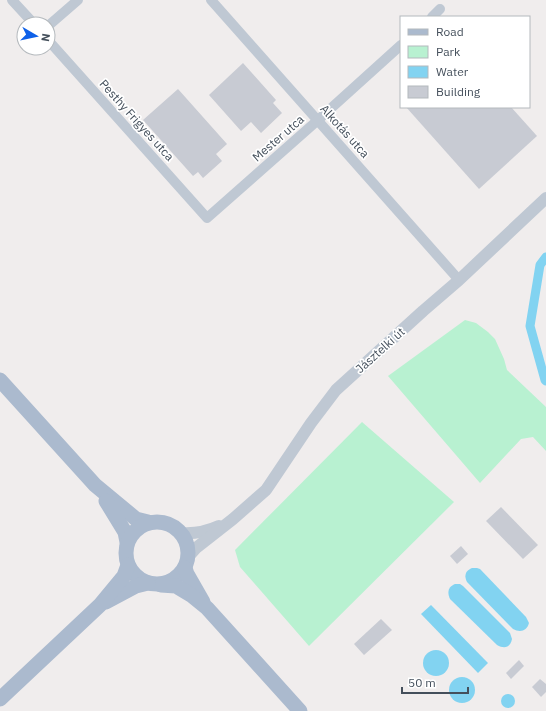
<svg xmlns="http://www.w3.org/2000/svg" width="546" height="711" viewBox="0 0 546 711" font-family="'IBM Plex Sans',sans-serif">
	<rect width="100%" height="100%" fill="#f0eded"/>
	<g fill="#b8f1d1">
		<path d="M465 320 476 323 488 332 495 339 504 359 507 370 546 407V451L533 437 521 439 480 483 388 376Z"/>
		<path d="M362 422 454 502 309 646 240 567 235 550Z"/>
	</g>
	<g fill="#82d3f1">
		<path d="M472 568H477L480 569 526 617 529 623C527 631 520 633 513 629L467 582C464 576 465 571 472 568Z"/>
		<path d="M455 584H460L463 586 510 633 512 639C510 648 504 649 497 645L450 599C447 592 448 587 455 584Z"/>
		<path d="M431 605 488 663 478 673 421 614Z"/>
		<circle cx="436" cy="663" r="13"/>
		<circle cx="462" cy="690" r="13"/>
		<circle cx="508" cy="701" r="7"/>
	</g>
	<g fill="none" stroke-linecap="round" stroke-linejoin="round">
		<path stroke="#82d3f1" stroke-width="9" d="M546 257 540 265 530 326 545 380 546 381"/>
	</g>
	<g fill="#c8cbd3">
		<path d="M243 63 276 100 273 103 282 113 261 133 251 122 241 131 209 95Z"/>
		<path d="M178 89 227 144 216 154 222 161 203 178 198 172 193 176 143 120Z"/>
		<path d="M406 107H511L537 136 479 189Z"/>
		<path d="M501 507 538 545 523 559 486 521Z"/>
		<path d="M461 546 468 554 457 564 450 556Z"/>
		<path d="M381 619 392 630 364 655 354 644Z"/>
		<path d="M519 660 524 666 511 679 506 673Z"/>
		<path d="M540 679 546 684V692L541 697 532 687Z"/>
	</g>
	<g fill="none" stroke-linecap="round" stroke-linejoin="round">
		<g stroke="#bfc8d3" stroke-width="10">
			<path d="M12 0 34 24"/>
			<path d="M211 0 459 280"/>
			<path d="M432 17 440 9"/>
			<path d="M48 26 78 0"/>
			<path d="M48 40 207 218 318 120 401 45"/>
		</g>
		<g stroke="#bfc8d3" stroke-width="12">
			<path d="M181 533C194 534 208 531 219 526"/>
			<path d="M188 557 196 548 233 519 266 490 311 423 336 390 423 311 459 280 546 198"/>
		</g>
		<g stroke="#abbace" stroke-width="15">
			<path d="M0 380 95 485 136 519 148 522"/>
			<path d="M106 501 125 532 127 542"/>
			<circle cx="157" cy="553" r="31"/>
			<path d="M185 568 187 574 203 602"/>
			<path d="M161 585 176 586 191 595 207 608 300 711"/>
			<path d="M106 602 136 586 148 583"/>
			<path d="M0 699 100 605 124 576 128 565"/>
		</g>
	</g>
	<g text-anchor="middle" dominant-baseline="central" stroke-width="3.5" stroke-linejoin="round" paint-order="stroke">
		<g font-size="12" fill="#444f5b" stroke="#fff">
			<text transform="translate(137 120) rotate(48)">Pesthy Frigyes utca</text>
			<text transform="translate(345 131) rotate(48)">Alkotás utca</text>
			<text transform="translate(278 138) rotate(-41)">Mester utca</text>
			<text transform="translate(380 350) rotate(-42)">Jásztelki út</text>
		</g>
	</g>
	<rect x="400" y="16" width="130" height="92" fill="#ffffff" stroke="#b4b9bd"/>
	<rect x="408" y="29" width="20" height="6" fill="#abbace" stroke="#b4b9bd"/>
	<text x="436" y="36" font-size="12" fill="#444f5b">Road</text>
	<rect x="408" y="46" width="20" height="12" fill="#b8f1d1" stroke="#b4b9bd"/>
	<text x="436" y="56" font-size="12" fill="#444f5b">Park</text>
	<rect x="408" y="66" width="20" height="12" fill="#82d3f1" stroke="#b4b9bd"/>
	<text x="436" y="76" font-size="12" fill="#444f5b">Water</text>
	<rect x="408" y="86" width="20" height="12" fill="#c8cbd3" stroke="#b4b9bd"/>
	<text x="436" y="96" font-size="12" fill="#444f5b">Building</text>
	<g transform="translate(36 36) rotate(99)"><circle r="19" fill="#ffffff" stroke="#b4b9bd"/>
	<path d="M0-3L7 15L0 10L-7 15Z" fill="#0e60e8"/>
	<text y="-6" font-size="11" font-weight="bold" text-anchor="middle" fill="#444f5b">N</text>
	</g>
	<path d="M402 687v6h66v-6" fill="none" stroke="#444f5b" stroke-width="2"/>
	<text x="408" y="687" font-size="12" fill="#444f5b" stroke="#ffffff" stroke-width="3" paint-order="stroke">50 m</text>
</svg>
